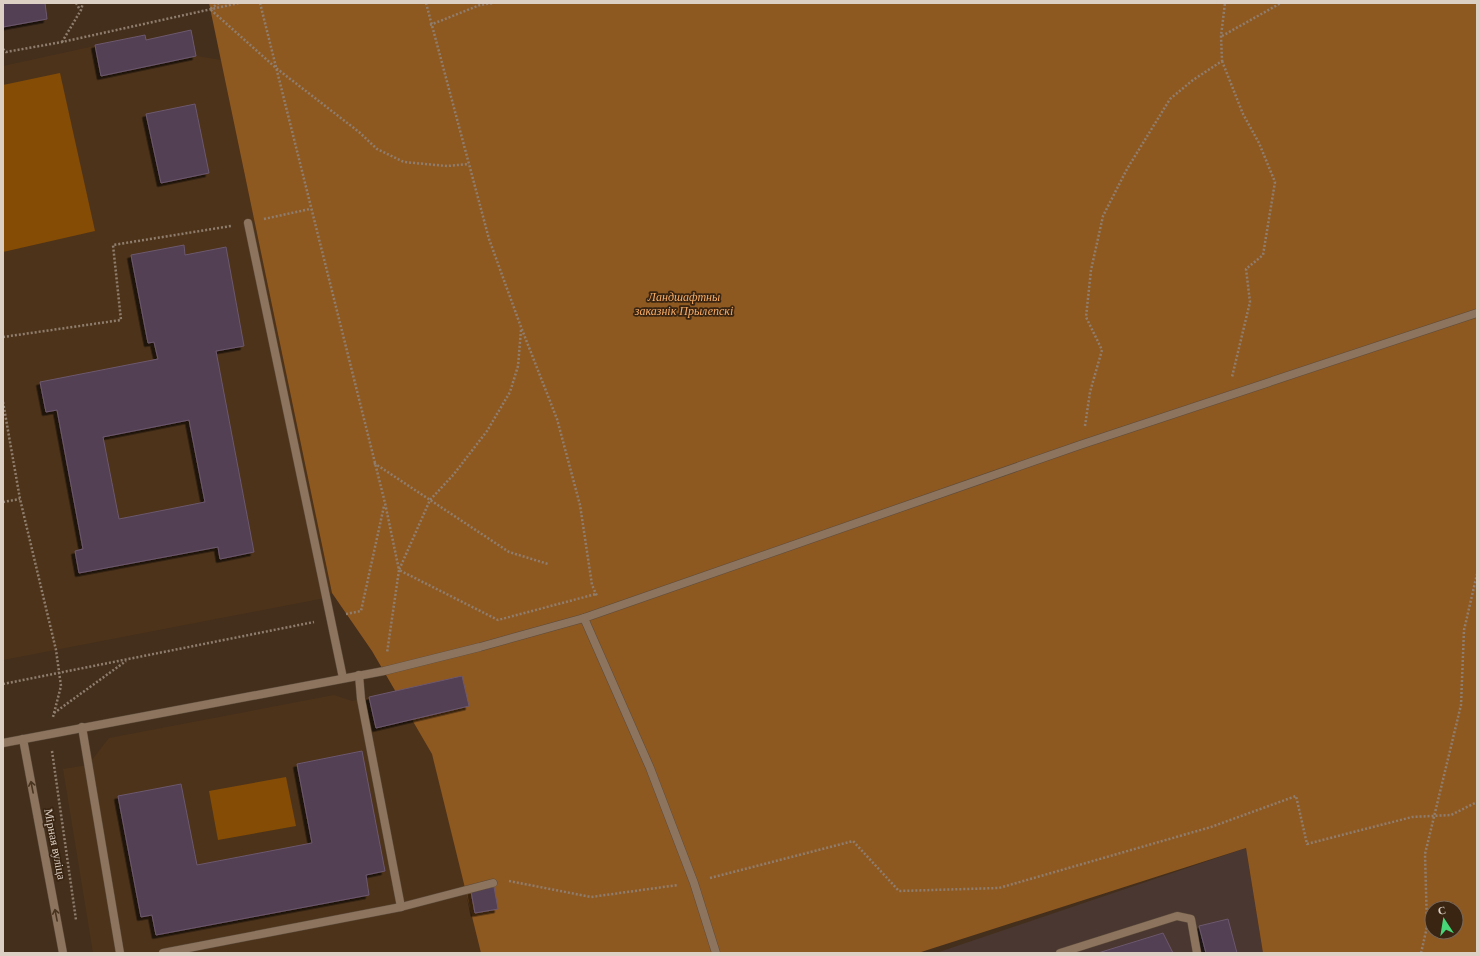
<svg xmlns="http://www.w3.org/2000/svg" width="1480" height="956" viewBox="0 0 1480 956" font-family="Georgia,serif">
	<defs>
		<filter id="shadow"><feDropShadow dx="-3.5" dy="3.5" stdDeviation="0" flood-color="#0009"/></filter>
	</defs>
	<rect width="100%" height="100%" fill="#442f1c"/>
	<g fill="#4d331a">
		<path d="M191 30 197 56 221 60 332 593 325 598 3 660V66L145 35 147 39Z"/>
		<path d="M462 676 482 953H93L63 769 88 765 109 738 334 695 352 701Z"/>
	</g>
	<path fill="#4a3731" d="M1246 848 1263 953H936Z"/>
	<g fill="#854c05">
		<path d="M60 73 95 231 3 252V85Z"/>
		<path d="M286 777 296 826 218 840 209 791Z"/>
	</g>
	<path fill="#8e5821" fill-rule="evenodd" d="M209 3H1477V953H1263L1246 848 918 953H481L432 754 372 651 332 593ZM1432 908H1456V932H1432Z"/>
	<g fill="#523f54" stroke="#6c586e" fill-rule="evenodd" filter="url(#shadow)">
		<path d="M3 3H45L47 19 3 27Z"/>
		<path d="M191 30 196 56 101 76 95 45 145 35 146 40Z"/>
		<path d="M195 104 209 173 161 183 146 114Z"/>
		<path d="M184 245 185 255 226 247 244 346 216 351 254 552 220 559 218 547 79 573 75 551 83 549 57 410 46 412 40 382 158 359 154 342 148 343 131 255ZM189 420 205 502 119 519 103 437Z"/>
		<path d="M462 676 469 706 376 728 369 697Z"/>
		<path d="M362 751 385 871 366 875 369 895 156 935 152 915 141 917 118 796 181 784 197 865 312 843 297 764Z"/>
		<path d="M494 887 498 909 475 913 471 891Z"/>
		<path d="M1228 919 1237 953H1206L1199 926Z"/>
		<path d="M1163 933 1173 953H1098Z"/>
	</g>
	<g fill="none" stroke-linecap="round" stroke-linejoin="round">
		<defs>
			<g id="service">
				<path d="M248 223 343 678"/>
				<path d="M584 618 650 768 694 883 716 953"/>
				<path d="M359 675 361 699 401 907"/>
				<path d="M82 727 120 953"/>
				<path d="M163 953 401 907 493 883"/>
				<path d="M1060 953 1177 916 1191 919 1197 953"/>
			</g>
			<g id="minor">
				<path d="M23 739 63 953"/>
				<path d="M3 743 384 671 480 647 584 618 1080 445 1477 313"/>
			</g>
		</defs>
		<use href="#service" stroke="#5c4b3a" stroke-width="9"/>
		<use href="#minor" stroke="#5c4b3a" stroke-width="9"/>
		<g stroke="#8f7e6e" stroke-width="2.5" stroke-dasharray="2 2" stroke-linecap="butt">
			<path d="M76 3 80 10"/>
			<path d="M219 3 210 9 276 68 359 132 377 149 404 162 447 166 469 164"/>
			<path d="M260 3 385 503 399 570 387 653"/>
			<path d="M426 3 489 239 521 327 557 419 580 505 592 585 597 596"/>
			<path d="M430 25 480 5 493 3"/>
			<path d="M1222 36 1281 3"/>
			<path d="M62 42 81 10 83 3"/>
			<path d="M3 49 6 52 62 42 239 3"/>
			<path d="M1222 61 1243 114 1259 143 1275 182 1263 255 1246 269 1250 302 1232 377"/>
			<path d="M264 219 310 209"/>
			<path d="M521 330 518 366 510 392 487 431 454 474 430 500 399 570 498 620 596 594"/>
			<path d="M3 337 121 320 113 245 231 226"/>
			<path d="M3 402 20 499 56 650 61 686 53 717"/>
			<path d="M1085 426 1090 392 1102 350 1086 317 1091 270 1103 216 1127 169 1170 99 1193 80 1222 61 1221 36 1225 3"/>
			<path d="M374 463 509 552 548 564"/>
			<path d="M3 502 20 499"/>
			<path d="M346 614 361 611 384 506"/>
			<path d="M3 684 314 622"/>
			<path d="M54 713 126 661"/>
			<path d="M52 751 76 920"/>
			<path d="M710 878 853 841 899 891 999 888 1211 827 1296 796 1307 844 1412 817 1451 815 1477 802"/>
			<path d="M509 881 591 897 678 885"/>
			<path d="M1421 953 1427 927 1425 854 1461 705 1464 630 1477 574"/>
		</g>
		<use href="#service" stroke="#8c745f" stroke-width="8"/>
		<use href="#minor" stroke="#8c745f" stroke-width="8"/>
	</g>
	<defs><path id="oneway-shaft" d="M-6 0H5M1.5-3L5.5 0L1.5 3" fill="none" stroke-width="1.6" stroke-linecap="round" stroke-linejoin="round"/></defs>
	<g stroke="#4a3521">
		<use href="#oneway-shaft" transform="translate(32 787) rotate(-101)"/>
		<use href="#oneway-shaft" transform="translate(56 915) rotate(-101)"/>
	</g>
	<g text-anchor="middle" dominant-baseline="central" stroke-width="3.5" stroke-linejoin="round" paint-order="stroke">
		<g font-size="12" font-style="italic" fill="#f7ad67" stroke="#392512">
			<text x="684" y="297">Ландшафтны<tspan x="684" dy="14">заказнік Прылепскі</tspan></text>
		</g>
		<g font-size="12" fill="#dccfc3" stroke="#392512">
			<text transform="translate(55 844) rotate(79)">Мірная вуліца</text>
		</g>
	</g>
	<rect width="1480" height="956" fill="none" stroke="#dccfc3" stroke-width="8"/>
	<g transform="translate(1444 920) rotate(348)"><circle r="19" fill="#392512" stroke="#7a6959"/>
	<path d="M0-3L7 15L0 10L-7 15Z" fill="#47d779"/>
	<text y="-6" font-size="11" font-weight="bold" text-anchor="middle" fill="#dccfc3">С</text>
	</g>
</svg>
